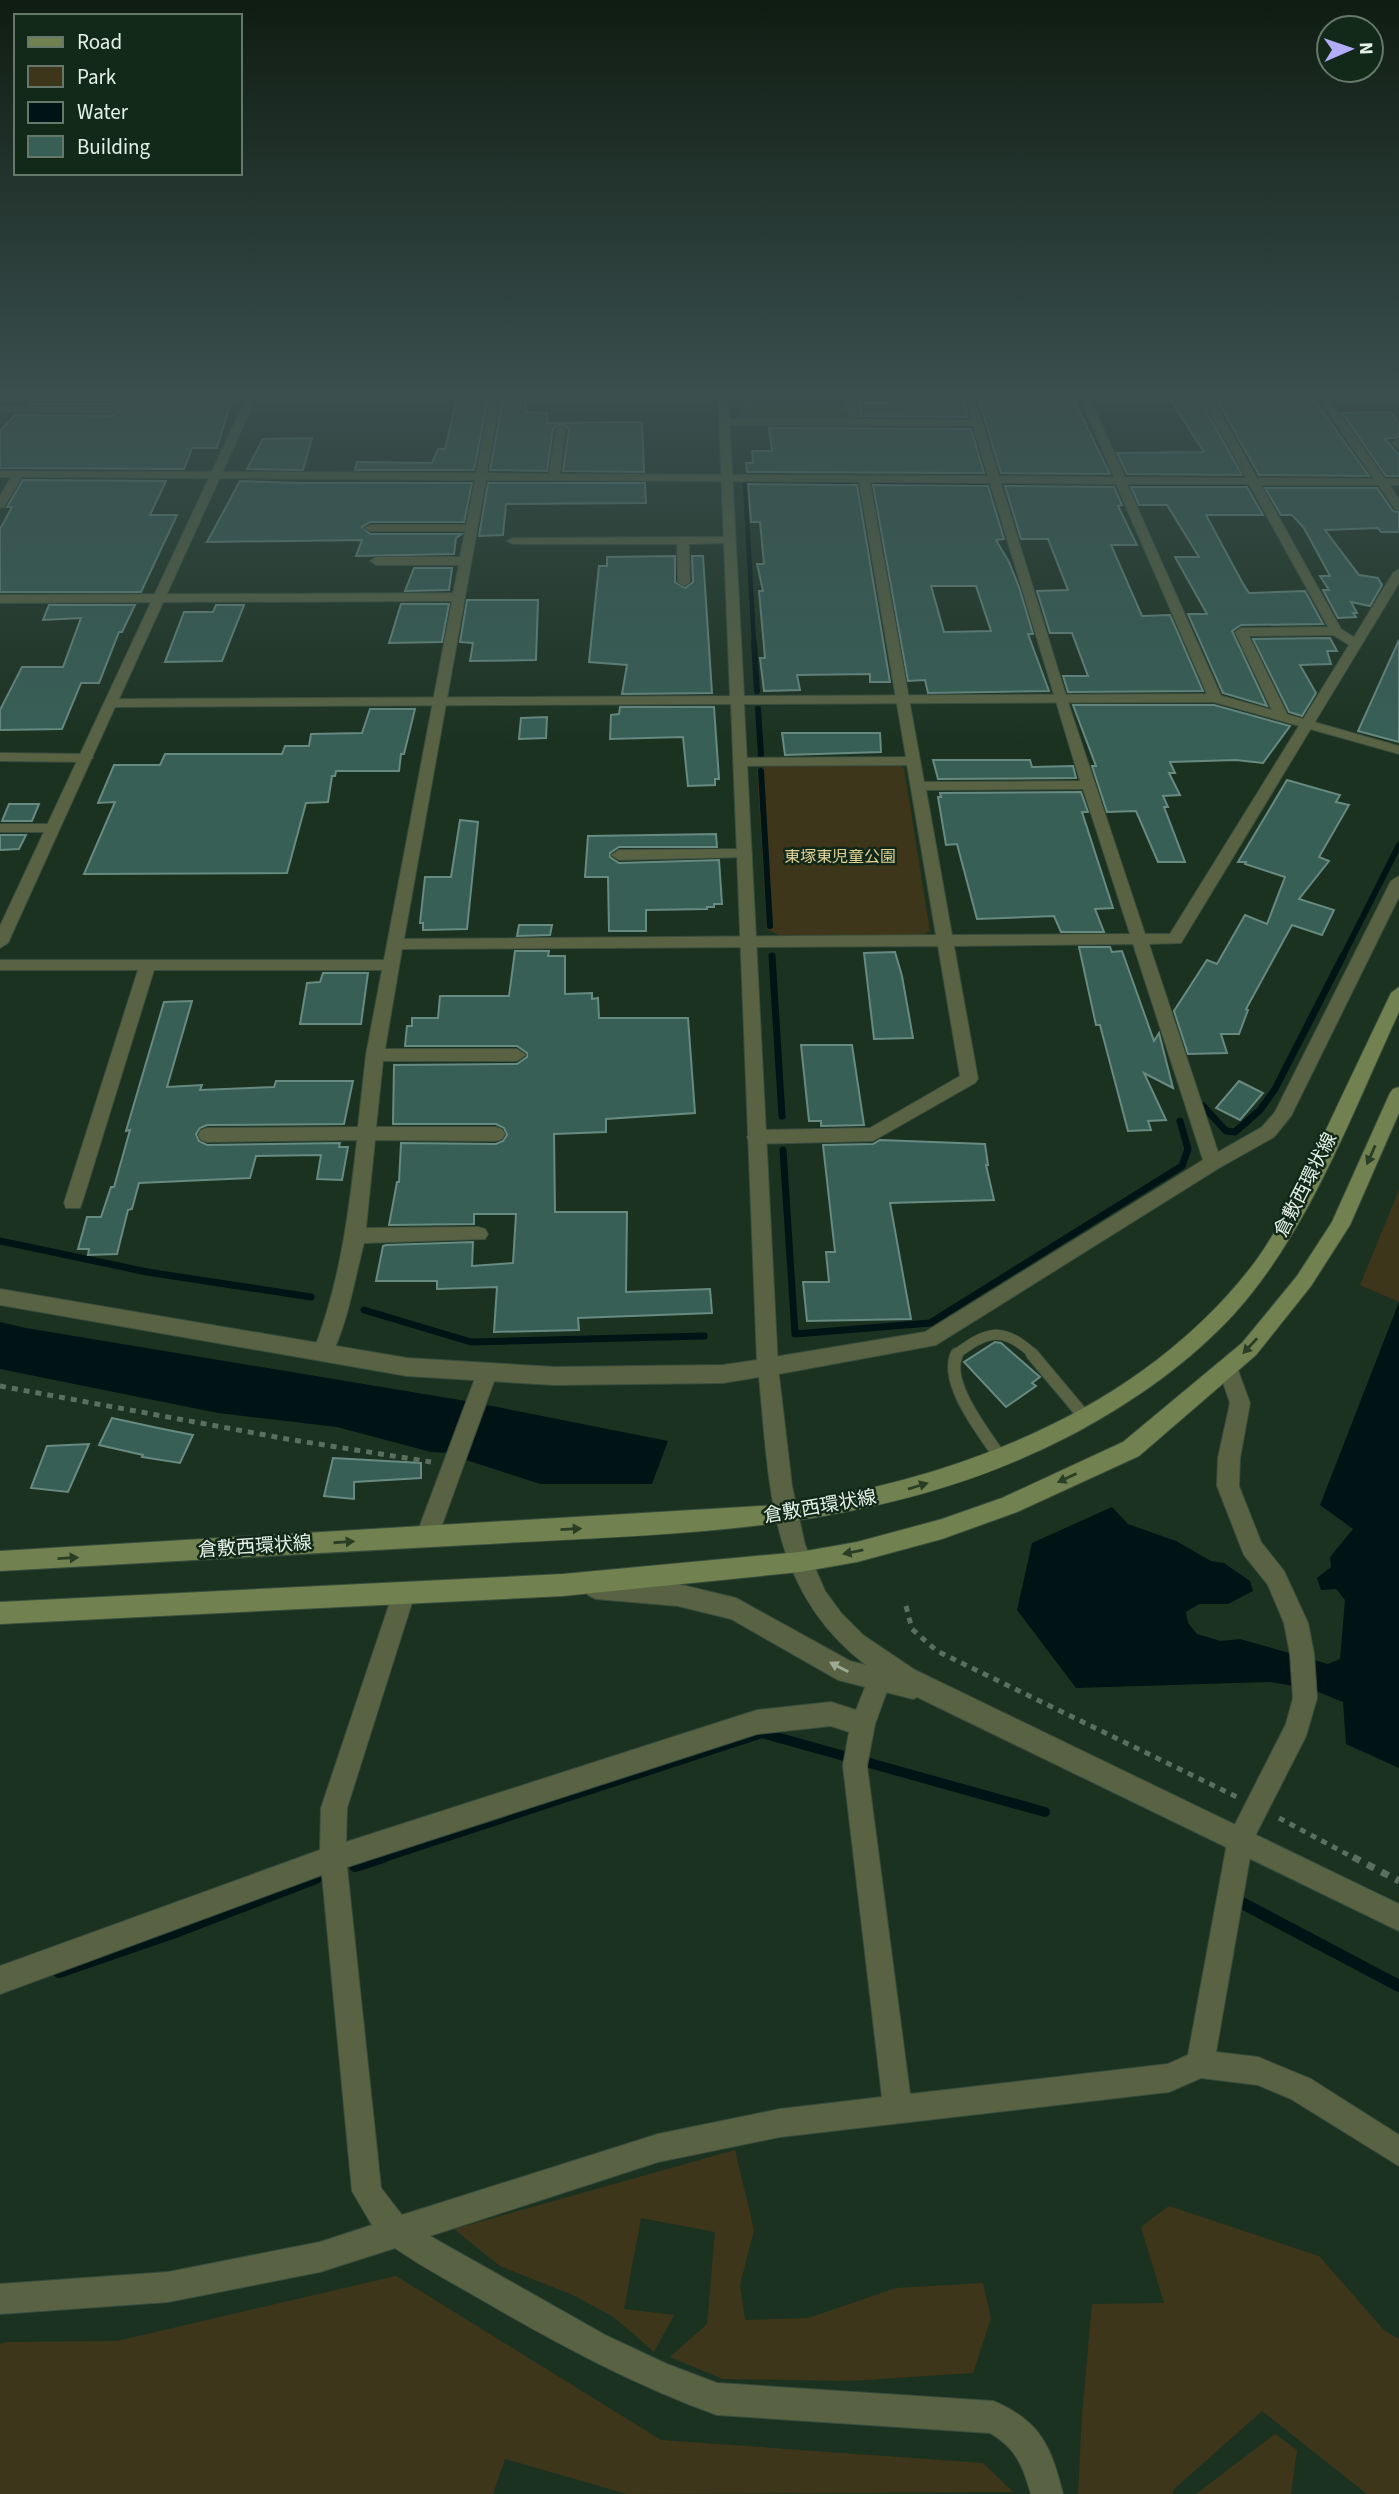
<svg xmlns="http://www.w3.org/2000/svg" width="1399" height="2494" viewBox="0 0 1399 2494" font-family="'Source Sans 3','Noto Sans JP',sans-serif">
	<rect width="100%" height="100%" fill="#1c3221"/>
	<g fill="#3e361a">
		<path d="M738 394H842L847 418 840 421 744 420 740 417Z"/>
		<path d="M895 764 904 768 930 931 922 935H779L767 929 757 770 767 766Z"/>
		<path d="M1399 1190V1302L1360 1285Z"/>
		<path d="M735 2150 754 2230 740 2285 745 2320 808 2318 896 2288 983 2283 991 2318 973 2373 850 2381 723 2379 670 2357 707 2324 715 2232 641 2218 624 2309 674 2315 654 2352 615 2318 575 2296 500 2266 454 2229Z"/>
		<path d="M1169 2206 1319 2256 1384 2330 1399 2339V2494H1367L1262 2411 1173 2490V2494H1078L1082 2416 1092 2304 1164 2303 1141 2227Z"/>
		<path d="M396 2276 661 2440 983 2463 1013 2492 627 2494 505 2459 493 2494H0V2344L6 2342 117 2341Z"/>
		<path d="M1275 2434 1297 2450 1291 2494H1196Z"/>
	</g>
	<g fill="#001416">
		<path d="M1399 1302V1768L1346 1744 1343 1702 1311 1689 1270 1682 1076 1688 1017 1610 1032 1543 1112 1507 1128 1524 1176 1541 1211 1561 1224 1563 1250 1581 1253 1591 1228 1604H1199L1186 1612 1188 1623 1197 1634 1221 1641 1240 1639 1328 1664 1340 1659 1345 1600 1336 1589 1321 1590 1317 1578 1331 1567 1330 1557 1353 1529 1320 1505Z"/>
		<path d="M0 1322 26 1328 466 1401 449 1453 431 1452 337 1427 218 1413 0 1369Z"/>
		<path d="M487 1405 668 1441 652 1484H540L466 1460Z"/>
	</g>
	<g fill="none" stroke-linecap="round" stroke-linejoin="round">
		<g stroke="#001416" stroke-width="4.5">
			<path d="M976 394 990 438"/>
			<path d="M877 483 982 484"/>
			<path d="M1011 483 1070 484"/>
			<path d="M1138 485H1242"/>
			<path d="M754 643 745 482H850"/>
		</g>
		<g stroke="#001416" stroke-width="6">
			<path d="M754 642 757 691"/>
			<path d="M758 709 761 755"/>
			<path d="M761 771 770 926"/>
			<path d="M1342 958 1399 845"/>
		</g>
		<g stroke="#001416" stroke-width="7">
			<path d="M772 956 782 1116"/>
			<path d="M1203 1106 1226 1131 1235 1132 1260 1110 1275 1089 1343 956"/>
			<path d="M783 1150 795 1334 930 1323 1182 1166 1188 1149 1180 1121"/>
			<path d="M0 1241 147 1272 311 1297"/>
			<path d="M364 1310 471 1342 704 1336"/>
		</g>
		<path stroke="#001416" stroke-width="10" d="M378 1859 762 1733 1045 1812"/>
		<g stroke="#001416" stroke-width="12">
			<path d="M355 1866 383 1857"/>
			<path d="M1242 1903 1399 1986"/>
			<path d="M59 1972 178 1931 316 1878"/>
		</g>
	</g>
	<g fill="#375f56" stroke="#678a81" stroke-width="2" fill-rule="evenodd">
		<path d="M34 394 181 396 233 394 217 448H192L184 469 0 468V431L15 415 111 416 118 411 111 404H28Z"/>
		<path d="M889 394H962L968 417 861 416 858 403H891Z"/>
		<path d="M977 394H1071L1110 474 1001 473Z"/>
		<path d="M1167 395 1198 396 1242 475 1127 474 1117 453 1204 452Z"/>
		<path d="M1214 395H1311L1369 476 1259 475Z"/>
		<path d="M507 396H526V412L547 413V423L642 422 644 472 563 471 569 429 562 424 553 429 547 471 490 470 503 398Z"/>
		<path d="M457 398H488L474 470H355L357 462 432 463 438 449H445Z"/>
		<path d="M1391 412 1399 423V437L1385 439 1399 455V476H1386L1342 413Z"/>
		<path d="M769 428 971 429 984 473 747 472 746 463H753L752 451H772Z"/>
		<path d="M312 438 303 470 247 469 263 439Z"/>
		<path d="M23 480 166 481 150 515H177L141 592H0V529L12 507H7Z"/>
		<path d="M240 481 300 483H472L464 522H370L362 527 370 534H462L456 538 454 554 356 556 362 540 207 542Z"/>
		<path d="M488 483H645L646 503 506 504 503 535 479 536Z"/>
		<path d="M748 484 857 485 890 682H870V674L797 675 800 690 764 691 760 658H765L759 591H763L757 564H764L760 522H751Z"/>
		<path d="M873 485 988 486 1004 539 996 540 1009 562 1019 587 1033 634H1028L1049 691 928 693 925 680 908 681ZM931 586H976L991 631 944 632Z"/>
		<path d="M1005 486 1114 487 1122 505 1118 506 1137 545H1111L1142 616 1170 615 1203 691 1068 692 1063 676H1088L1072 633H1050L1037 591 1068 590 1048 539H1021Z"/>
		<path d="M1131 487H1247L1263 515H1206L1242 582 1249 593 1305 591 1323 624 1241 625 1232 631 1267 706 1223 693 1188 614H1207L1175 557H1199L1167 505H1139Z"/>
		<path d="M1265 488H1377L1393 511 1399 512V532H1381L1378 528 1325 530 1359 575 1378 578 1382 585 1370 606 1351 602 1357 613H1353L1356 617 1338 618 1323 590H1329L1320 576H1330L1304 528 1292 515H1281Z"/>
		<path d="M675 556V582L685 588 693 582 692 556H703L712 693 622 694 627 665 589 662 599 566H607V557Z"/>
		<path d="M414 568H452L449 590 405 591Z"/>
		<path d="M467 600H538L536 660 470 661 473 643 460 642Z"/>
		<path d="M401 604H449L442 642 389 643Z"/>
		<path d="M49 605H135L122 632H119L99 683H81L62 729 0 730V710L22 667H63L81 618 43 620Z"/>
		<path d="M216 605H244L222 661 165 662 184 612H213Z"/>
		<path d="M1330 638 1337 651H1327L1331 664 1300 665 1316 693 1302 716 1289 712 1253 639Z"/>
		<path d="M1399 640V742L1358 731Z"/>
		<path d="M1073 705H1214L1290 726 1263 763 1236 760 1170 762 1175 773H1169L1180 795 1163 796 1168 807H1164L1185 862H1158L1136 811 1107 812 1092 766H1096Z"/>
		<path d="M620 707H714L719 779H715V785L688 786 683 737 610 739 611 715 619 714Z"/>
		<path d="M370 709H415L404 754H401L399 771H336L335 776H332L328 802 306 803 287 873 84 874 115 802 98 803 114 765H160L165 754H282L285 746H309L311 734 362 733Z"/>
		<path d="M547 717 546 738 519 739 521 718Z"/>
		<path d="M782 733H880L881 752 785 755Z"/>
		<path d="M933 760H1030L1032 767 1073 766 1076 778 938 779Z"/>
		<path d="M1287 780 1340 795 1336 802 1349 805 1319 857 1329 861 1299 899 1334 910 1322 935 1292 925 1246 1009 1248 1010 1239 1034H1221L1227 1053 1188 1054 1174 1011 1207 960 1217 964 1245 915 1267 924 1285 877 1245 864 1246 862H1238Z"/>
		<path d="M1081 792 1088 812H1082L1113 908 1095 909 1104 932H1061L1054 916 977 919 957 844 946 845 938 797H941L940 793Z"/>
		<path d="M9 804H39L32 821H2Z"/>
		<path d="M460 820 478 822 467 929 423 930V923H420L425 877H451Z"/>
		<path d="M716 834 717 847H619L610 853V857L619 863 719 860 722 904H714V907H707V909L646 910V931H609L608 877H585L588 836Z"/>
		<path d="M0 835H26L19 849 0 850Z"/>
		<path d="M519 925H552L550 935 517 936Z"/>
		<path d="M1079 947H1110L1112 952 1122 951 1154 1041 1159 1033 1173 1088 1144 1073 1166 1120 1148 1121 1151 1130 1128 1131 1100 1025H1096Z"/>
		<path d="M515 951H549L548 956H565V994L592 993V999L598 998 599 1018H688L695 1113 606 1119V1132L554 1134 555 1212H627L626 1292 710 1289 712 1313 578 1318 579 1330 494 1332 497 1287 437 1289V1281H376L383 1246 386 1245 473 1242 472 1266 513 1263 516 1214H474V1224L389 1225 397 1182H399L401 1143 496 1144 503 1141 507 1135 504 1128 496 1124H393L394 1065 517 1064 527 1057V1053L517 1046H405L407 1026H412V1018H438L440 996H509Z"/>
		<path d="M895 952 902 976 913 1038 874 1039 864 953Z"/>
		<path d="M323 973H368L361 1024H300L307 983 320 982Z"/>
		<path d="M192 1001 167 1087 202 1085 200 1090 274 1087 276 1081H353L344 1124 207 1125 200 1128 196 1134 199 1141 207 1145 340 1143 339 1147H348L342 1180 317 1179 321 1155 256 1156 250 1178 139 1183 132 1209 128 1210 117 1254 88 1255 89 1249H78L87 1217H101L111 1187H114L130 1130 126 1131 164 1002Z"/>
		<path d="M801 1045H852L864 1125 821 1126V1121H809Z"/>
		<path d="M1239 1081 1263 1093 1240 1120 1216 1108Z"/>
		<path d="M880 1140 985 1144 988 1165H986L994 1200 890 1203 911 1319 807 1321 803 1282H829L826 1252H835L823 1145 873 1144Z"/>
		<path d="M995 1342 1001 1343 1040 1377 1032 1383 1036 1386 1006 1407 964 1362Z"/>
		<path d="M112 1418 158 1428 193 1435 180 1463 142 1457 143 1455 99 1445Z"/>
		<path d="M89 1444 68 1492 31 1488 47 1446Z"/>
		<path d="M333 1458 421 1463V1478L354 1482V1499L324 1496Z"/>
	</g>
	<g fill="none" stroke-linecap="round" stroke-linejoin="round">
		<defs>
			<path id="service-far1" d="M955 1355C987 1331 1003 1325 1034 1355"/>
			<g id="service">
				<path d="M957 1354C943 1382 984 1433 1000 1457"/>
				<path d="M1032 1354 1084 1416"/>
			</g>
			<g id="minor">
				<path d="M491 394H501L487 473 549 474 556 429 561 426 566 429 560 474 988 476 973 426 724 425 719 422 724 419H849L843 394H853L859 419 972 420 964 394H974L999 476 1114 477 1078 394H1088L1125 477 1246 478 1200 394H1210L1257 478 1374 479 1316 394H1326L1385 479H1399V485H1390L1399 499V510L1395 509 1378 485H1261L1341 629 1354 637 1393 573 1399 569V583L1181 943 1149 944 1218 1152 1262 1127 1275 1112 1391 881 1399 876V897L1291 1116 1274 1137 1219 1168 936 1345 768 1376 761 1373 758 1367 761 1361 768 1358 925 1332 1203 1160 1133 944 954 946 978 1079 975 1083 873 1141 756 1144 750 1142 747 1137 750 1132 756 1130 870 1128 960 1076 938 946 402 949 385 1049H517L526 1055 517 1061H383L376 1127H496L502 1129 505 1134 502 1139 496 1141 375 1140 366 1228 478 1227 485 1229 488 1234 485 1239 364 1243C354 1281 348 1323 330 1358L323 1360 316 1358 313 1352C340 1284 349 1213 357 1140L207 1142 201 1140 198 1135 201 1130 207 1128 358 1127 366 1055 382 970H154L82 1203 80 1208H66L64 1203 138 970H0V960H384L452 601 0 603V595L453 593 459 565H376L370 561 376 557H460L465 531H370L364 528 370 525H466L475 480 22 477 4 507 0 508V496L11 477H0V471L476 473ZM486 480 859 482 906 757 740 758 733 762 740 766 907 765 936 935 404 939ZM870 482 990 483 1080 781 924 782ZM1001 483 1116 484 1210 701 1215 702 1222 698 1127 484H1249L1328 627 1241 628 1235 632 1276 719 1281 720 1288 716 1249 636 1333 635 1349 645 1170 934H1145L1067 699ZM1083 789 1130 934 952 935 926 790Z"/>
				<path d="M0 406 111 407 116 410 111 413 1 412Z"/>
				<path d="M1397 440H1399V449L1392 443Z"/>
				<path d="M683 537H730L736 540 730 543 689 544 690 582 684 586 678 582 677 544H513L507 541 513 538Z"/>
				<path d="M0 753 86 754 93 758 86 762 0 761Z"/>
				<path d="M0 824H53L60 828 53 832H0Z"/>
				<path d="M744 849 752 854 749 857 619 860 611 855 619 850Z"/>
				<path d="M1228 1359 1235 1362 1250 1403 1240 1458 1239 1486 1261 1542 1284 1571 1308 1623 1314 1654 1317 1698 1306 1736 1253 1840 1216 2052 1258 2057 1311 2079 1399 2135V2166L1291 2099 1258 2085 1201 2078 1169 2092 780 2137 658 2162 430 2236 607 2336 667 2364 717 2383 993 2401C1041 2421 1051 2447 1063 2494H1031C1023 2466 1016 2448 990 2433L717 2415C634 2385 558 2344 482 2300 453 2283 422 2267 395 2248L320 2272 168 2302 0 2314V2284L168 2272 320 2242 372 2225 352 2191 322 1875 0 1994V1966L320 1850 321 1808 393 1593 396 1585 404 1582 412 1585 415 1593 347 1808 346 1842 757 1710 831 1702 856 1710 871 1672 879 1668 887 1672 891 1680 875 1724 867 1766 910 2094 1168 2064 1188 2055 1228 1838 1286 1724 1293 1698 1290 1654 1284 1623 1268 1585 1244 1555 1217 1486 1218 1458 1230 1403 1218 1368 1221 1362ZM831 1726 849 1732 843 1766 882 2097 780 2109 658 2134 402 2215 381 2188 347 1867 757 1734Z"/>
				<path d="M487 1364 494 1367 497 1373 438 1536 435 1543 427 1546 419 1543 416 1536 477 1373 480 1367Z"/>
			</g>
			<path id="tertiary" d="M248 394H258L119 699 730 696 718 394H728L744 696 1215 694 1399 746V754L1214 702 744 704 778 1367 792 1486 805 1545 825 1591 842 1614 863 1635 915 1670 1399 1904V1931L917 1697 913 1699 838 1680 731 1619 678 1606 596 1599 588 1595 585 1588 588 1581 596 1577 678 1584 736 1598 850 1661 866 1665C769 1591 770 1488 759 1377L723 1383 555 1385 407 1376 0 1305V1289L407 1358 555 1367 723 1365 757 1360 731 704 115 707 8 943 0 948V926Z"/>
			<g id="secondary">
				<path d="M1399 987V1012C1352 1113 1309 1231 1234 1314 1190 1362 1134 1401 1077 1432 881 1536 683 1532 468 1545 312 1553 156 1562 0 1571V1551L777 1505C955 1481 1143 1410 1255 1262 1284 1222 1304 1176 1325 1132 1347 1085 1369 1039 1391 993Z"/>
				<path d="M1399 1087V1113L1350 1225 1311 1286 1256 1355 1139 1456 1017 1512 942 1539 857 1562 800 1572 563 1596 0 1624V1602L563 1574 800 1552 857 1542 942 1519 1002 1498 1123 1442 1242 1343 1297 1276 1332 1222 1390 1093 1393 1089Z"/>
			</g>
		</defs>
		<use href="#service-far1" stroke="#384d3d" stroke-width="11"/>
		<use href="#service" stroke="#384d3d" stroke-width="14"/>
		<use href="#minor" stroke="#384d3d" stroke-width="2"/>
		<use href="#tertiary" stroke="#384d3d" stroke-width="2"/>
		<use href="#secondary" stroke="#384d3d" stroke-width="2"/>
		<path stroke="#5b6e5f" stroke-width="2.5" stroke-dasharray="3.5 3.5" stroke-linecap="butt" d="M746 407 749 394"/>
		<g stroke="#5b6e5f" stroke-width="5" stroke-dasharray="6 6" stroke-linecap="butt">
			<path d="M0 1386 287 1439 431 1462"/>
			<path d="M906 1606 912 1629 937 1651 1237 1797"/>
			<path d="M1279 1818 1356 1859"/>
		</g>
		<path stroke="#5b6e5f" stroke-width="7" stroke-dasharray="8 8" stroke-linecap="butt" d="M1353 1857 1399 1881"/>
		<use href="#service-far1" stroke="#596344" stroke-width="10"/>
		<use href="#service" stroke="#596344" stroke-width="12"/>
		<use href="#minor" fill="#596344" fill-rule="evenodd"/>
		<use href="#tertiary" fill="#596344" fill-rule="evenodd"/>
		<use href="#secondary" fill="#71814f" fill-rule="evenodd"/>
	</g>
	<defs><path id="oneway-solid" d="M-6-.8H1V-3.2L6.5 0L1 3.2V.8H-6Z" transform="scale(1.75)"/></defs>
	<g fill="#2a3e26">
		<use href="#oneway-solid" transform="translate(1371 1155) rotate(114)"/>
		<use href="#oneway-solid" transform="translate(1250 1346) rotate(133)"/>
		<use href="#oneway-solid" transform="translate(1067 1478) rotate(155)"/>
		<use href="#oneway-solid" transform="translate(918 1486) rotate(-17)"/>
		<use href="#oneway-solid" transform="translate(571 1529) rotate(-3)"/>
		<use href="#oneway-solid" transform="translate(344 1542) rotate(-4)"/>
		<use href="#oneway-solid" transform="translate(853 1552) rotate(168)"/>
		<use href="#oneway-solid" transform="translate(68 1558) rotate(-3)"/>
	</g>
	<use fill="#9eaa95" href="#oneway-solid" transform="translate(839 1667) rotate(-153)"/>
	<linearGradient id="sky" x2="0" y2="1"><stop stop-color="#0f1c12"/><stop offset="0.53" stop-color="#3a4f4e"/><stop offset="1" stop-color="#3a4f4e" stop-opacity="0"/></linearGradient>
	<rect width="1399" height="743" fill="url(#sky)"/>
	<g text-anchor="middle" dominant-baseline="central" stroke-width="5" stroke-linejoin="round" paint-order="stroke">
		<g font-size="16" fill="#e1d297" stroke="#122818">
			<text x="840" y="857">東塚東児童公園</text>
		</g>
		<g font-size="19" fill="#e4f1e6" stroke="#122818">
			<text transform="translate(1306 1185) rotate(-63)">倉敷西環状線</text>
			<text transform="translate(820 1507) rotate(-10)">倉敷西環状線</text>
			<text transform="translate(255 1547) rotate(-4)">倉敷西環状線</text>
		</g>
	</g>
	<rect x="14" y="14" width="228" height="161" fill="#122818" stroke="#66786a" stroke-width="2"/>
	<rect x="28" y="37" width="35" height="10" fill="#71814f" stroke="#66786a" stroke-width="2"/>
	<text x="77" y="49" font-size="21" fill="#e4f1e6">Road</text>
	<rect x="28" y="66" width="35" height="21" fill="#3e361a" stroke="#66786a" stroke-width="2"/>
	<text x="77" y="84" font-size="21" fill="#e4f1e6">Park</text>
	<rect x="28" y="102" width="35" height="21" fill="#001416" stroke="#66786a" stroke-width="2"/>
	<text x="77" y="119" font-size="21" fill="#e4f1e6">Water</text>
	<rect x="28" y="136" width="35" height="21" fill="#375f56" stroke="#66786a" stroke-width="2"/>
	<text x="77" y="154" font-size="21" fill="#e4f1e6">Building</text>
	<g transform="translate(1350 49) rotate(88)"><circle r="33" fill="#122818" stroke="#66786a" stroke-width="2"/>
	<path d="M0-5L12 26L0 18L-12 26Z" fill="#b3adf9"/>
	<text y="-10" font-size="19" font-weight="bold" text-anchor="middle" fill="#e4f1e6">N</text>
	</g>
</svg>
